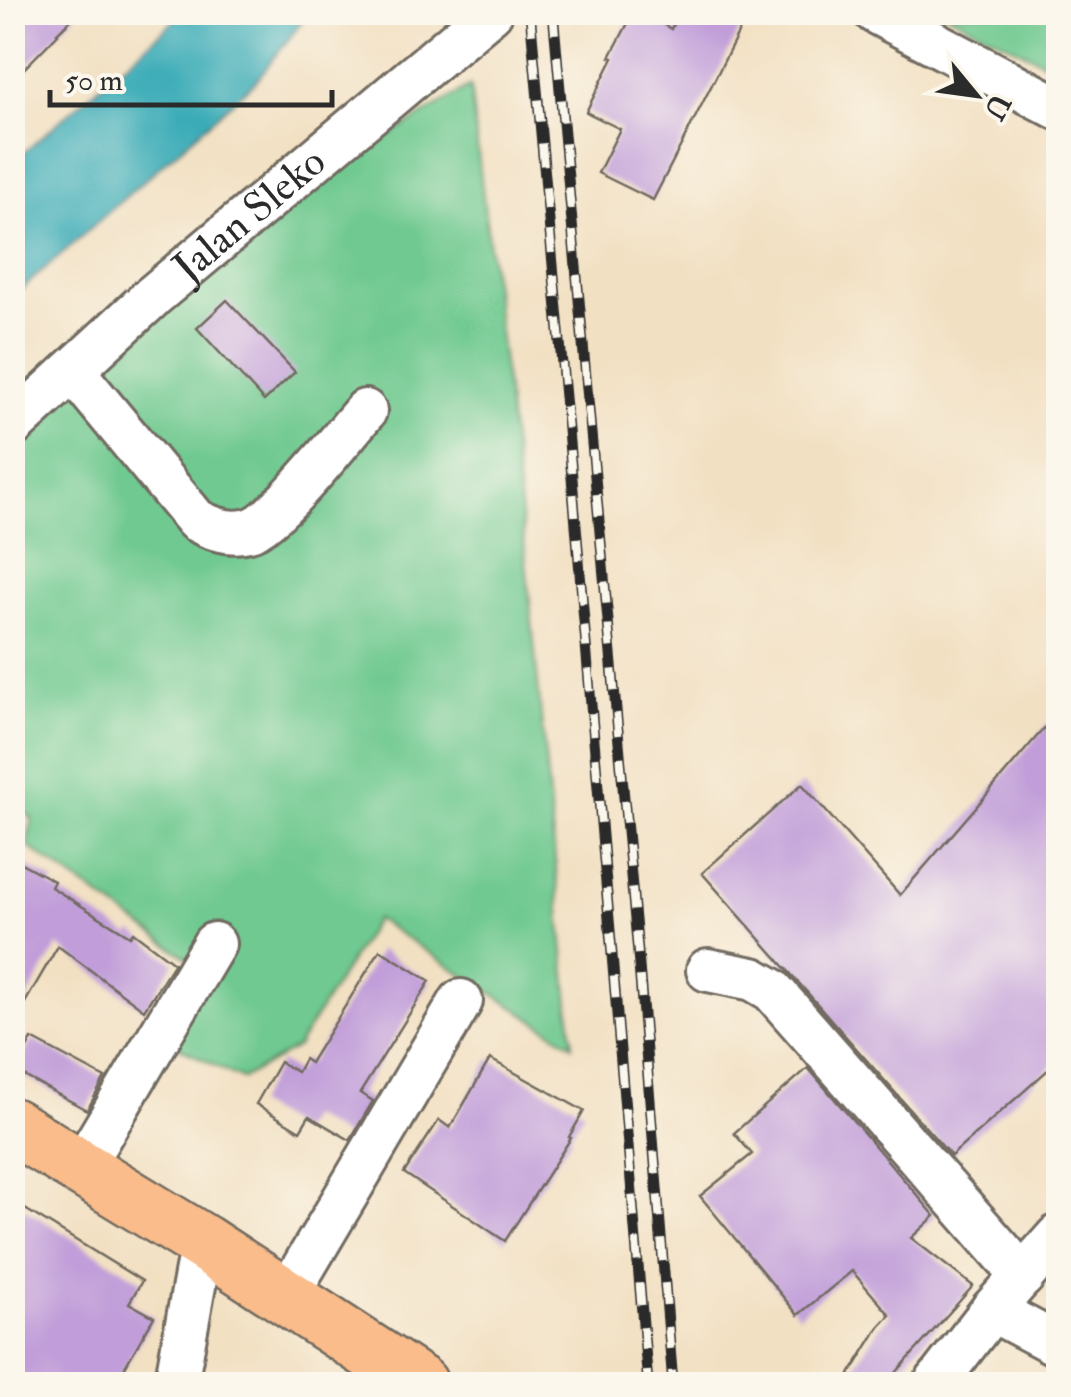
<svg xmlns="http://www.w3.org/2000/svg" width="1071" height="1397" viewBox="0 0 1071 1397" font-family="'IM FELL Double Pica',serif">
	<rect width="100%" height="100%" fill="#fbf7ec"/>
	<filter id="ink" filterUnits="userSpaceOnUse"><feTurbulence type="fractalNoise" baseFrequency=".01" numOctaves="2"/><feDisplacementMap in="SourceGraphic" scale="20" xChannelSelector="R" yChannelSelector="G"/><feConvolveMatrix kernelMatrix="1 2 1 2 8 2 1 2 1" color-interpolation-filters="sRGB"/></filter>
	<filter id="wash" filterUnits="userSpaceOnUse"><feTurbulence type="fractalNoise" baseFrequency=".0048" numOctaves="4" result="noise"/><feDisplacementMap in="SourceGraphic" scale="40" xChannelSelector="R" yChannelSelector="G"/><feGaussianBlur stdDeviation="2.25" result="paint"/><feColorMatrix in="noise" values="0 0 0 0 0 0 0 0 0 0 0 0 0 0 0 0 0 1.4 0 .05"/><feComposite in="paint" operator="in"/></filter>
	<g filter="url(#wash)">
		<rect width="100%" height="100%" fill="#f2e0c2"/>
		<g fill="#70c990" stroke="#4e7a5e" stroke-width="2.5">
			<path d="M944 13H1058V69Z"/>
			<path d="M470 86 525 550 573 1045 376 919 297 1047 242 1079 144 1029 190 960 27 846 32 818 13 804V444L326 175Z"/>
		</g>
		<path fill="#3bacb7" stroke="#336c71" stroke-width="2.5" d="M179 13H309L255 82 13 297V162L172 23Z"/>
		<g id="blocks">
			<g fill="#c19ed9">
				<path d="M12 12H79L57 33 58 34 12 81Z"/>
				<path d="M634 12H641L671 29 679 12H749L653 200 598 173 620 129 586 112 613 58 610 57Z"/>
				<path d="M227 300 295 372 264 401 197 328Z"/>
				<path d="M1058 712V1061L951 1156 702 873 802 784 900 895Z"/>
				<path d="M12 858 54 881 51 887 130 936 133 932 174 963 144 1010 58 946 12 1025Z"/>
				<path d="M380 950 430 981 360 1093 373 1101 350 1140 309 1116 300 1131 256 1104 280 1062 297 1072 304 1059 310 1063Z"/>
				<path d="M32 1039 105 1078 87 1110 15 1071Z"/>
				<path d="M490 1059 584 1111 569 1137 571 1138 505 1241 404 1173 439 1120 450 1128Z"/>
				<path d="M808 1068 935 1216 911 1238 973 1286 886 1384H844L879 1327 890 1315 852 1271 798 1315 700 1196 752 1154 734 1133Z"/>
				<path d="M12 1201 142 1281 129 1303 154 1317 115 1384H12Z"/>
			</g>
		</g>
	</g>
	<g filter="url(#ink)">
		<use href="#blocks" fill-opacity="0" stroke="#716a60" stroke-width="2.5"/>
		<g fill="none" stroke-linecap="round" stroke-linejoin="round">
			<defs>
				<g id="minor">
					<path d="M875 12 1058 108"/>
					<path d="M73 371 196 520C212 529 230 535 249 530 273 525 345 434 365 411"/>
					<path id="s1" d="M12 426 153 296 491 12"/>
					<path d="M708 970 753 979 772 990 1023 1276"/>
					<path d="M81 1168 214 944"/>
					<path d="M286 1297 461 1001"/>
					<path d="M992 1310 1058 1345"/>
					<path d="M176 1384 202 1242"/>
					<path d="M935 1384 992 1310 1058 1236"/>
				</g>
				<path id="major" d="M12 1126 202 1242 420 1384"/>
			</defs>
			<use href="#minor" stroke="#716a60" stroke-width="48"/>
			<use href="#major" stroke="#716a60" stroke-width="60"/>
			<use href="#minor" stroke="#fff" stroke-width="42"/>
			<use href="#major" stroke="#f9bc8a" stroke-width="55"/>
			<defs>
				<g id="rail">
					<path d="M530 12 568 430 648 1384"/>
					<path d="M553 12 638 953 673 1384"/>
				</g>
			</defs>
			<use href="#rail" stroke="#2b2b2b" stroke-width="11"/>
			<use href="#rail" stroke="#fbf7ec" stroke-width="8" stroke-dasharray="22" stroke-linecap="butt"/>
		</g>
	</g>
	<g text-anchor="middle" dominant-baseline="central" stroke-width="10" stroke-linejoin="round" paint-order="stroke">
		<g font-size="42" fill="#2b2b2b" stroke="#fbf7ec">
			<text stroke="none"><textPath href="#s1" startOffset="318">Jalan Sleko</textPath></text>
		</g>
	</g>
	<rect width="1071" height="1397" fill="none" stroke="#fbf7ec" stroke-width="50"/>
	<g transform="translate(976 95) rotate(119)" stroke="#fbf7ec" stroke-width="8" paint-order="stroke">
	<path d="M0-8L18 38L0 25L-18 38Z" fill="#2b2b2b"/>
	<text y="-15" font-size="28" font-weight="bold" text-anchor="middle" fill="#2b2b2b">U</text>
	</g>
	<path d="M50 90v15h282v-15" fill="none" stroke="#2b2b2b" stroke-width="5"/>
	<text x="65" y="90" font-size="30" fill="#2b2b2b" stroke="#fbf7ec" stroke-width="8" paint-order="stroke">50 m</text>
</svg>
